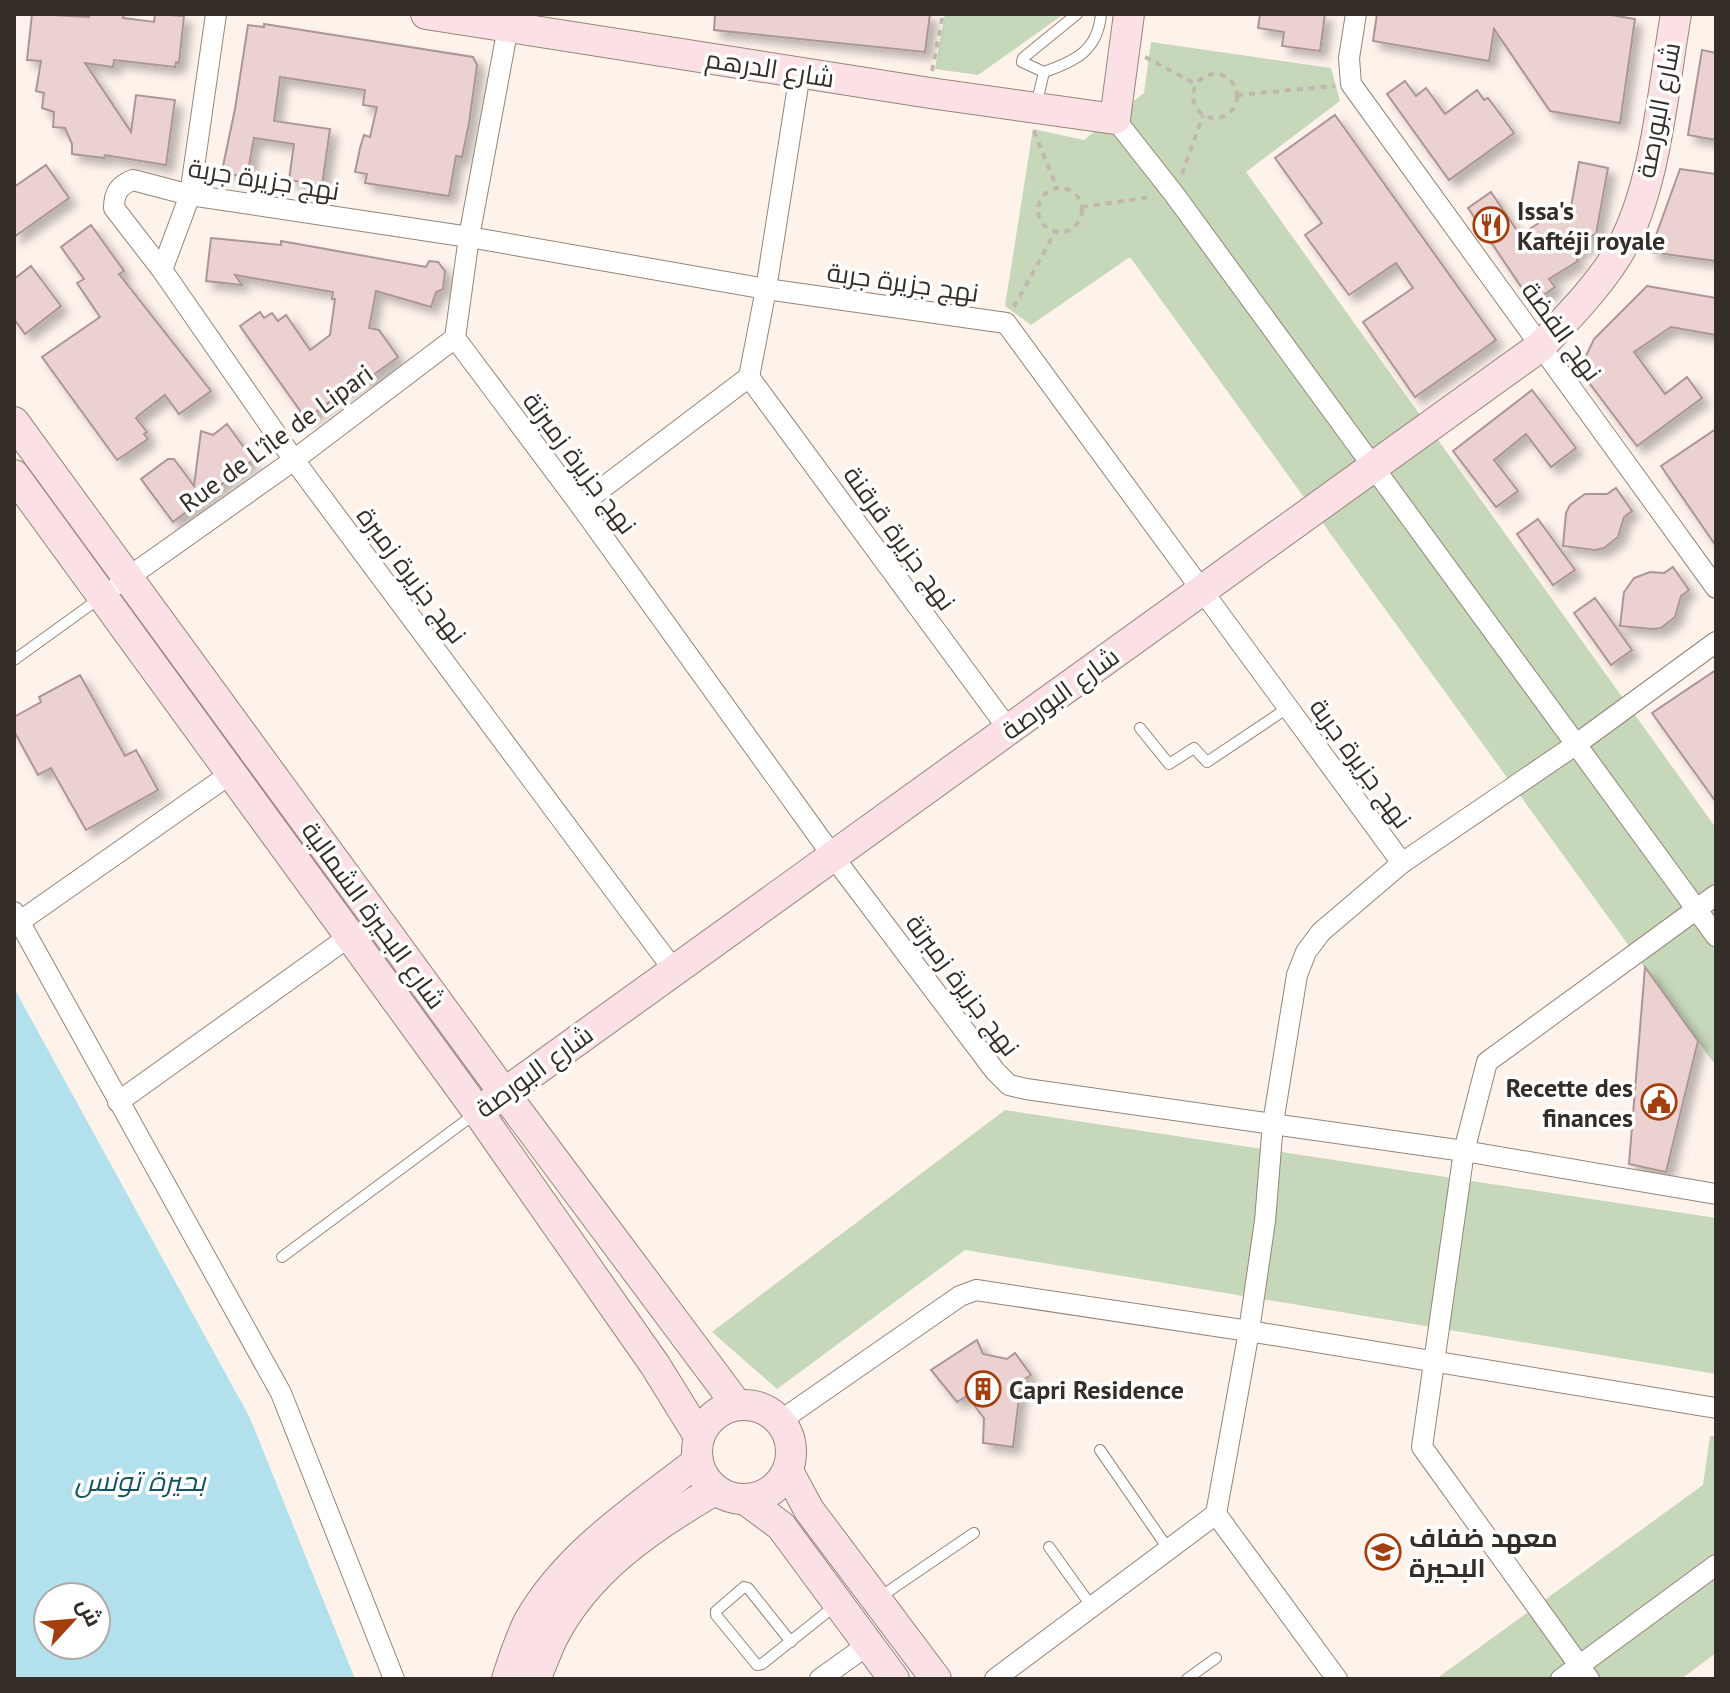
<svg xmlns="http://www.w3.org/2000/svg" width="1730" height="1693" viewBox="0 0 1730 1693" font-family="'PT Sans',Cairo,sans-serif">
	<defs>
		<filter id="shadow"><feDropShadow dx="7" dy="7" stdDeviation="4" flood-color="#0004"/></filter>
	</defs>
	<rect width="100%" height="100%" fill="#fef3eb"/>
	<g fill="#c6d7ba">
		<path d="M945 14H1064L978 75 935 69Z"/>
		<path d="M1151 42 1331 68 1340 101 1246 172 1716 828V1066L1130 257 1031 325 1005 306 1033 129 1084 140 1144 93Z"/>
		<path d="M1005 1110 1716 1218V1374L965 1250 777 1389 712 1332Z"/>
		<path d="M1710 1436H1716V1653L1681 1679H1436L1703 1485Z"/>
	</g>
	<path fill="#b2e0ec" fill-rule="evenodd" d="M14 988 250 1418 355 1679H14ZM48 1597H96V1645H48Z"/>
	<g fill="#ebd2d1" stroke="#ac9695" stroke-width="2" filter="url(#shadow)">
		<path d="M32 14 89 17 90 14H124L123 18 154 22 155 14 184 16 179 63 176 62 175 67 123 61 114 60 113 67 85 63 131 132 136 95 175 100 166 165 105 155 104 158 72 154V144L65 128 53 127 54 112 42 108 44 93 36 91 41 61 27 60Z"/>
		<path d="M715 14H930L925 52 714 30Z"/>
		<path d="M1260 14H1325L1320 51 1282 46 1284 32 1258 28Z"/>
		<path d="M1377 14H1605L1635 19 1620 123 1550 111 1494 29 1489 61 1373 41Z"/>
		<path d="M264 24 473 57 477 65 469 123 462 157 456 156 449 196 365 183 367 174 355 172 360 148 364 135 370 137 377 107 363 105 365 90 280 77 274 121 330 129 322 185 289 180 294 144 254 138 247 177 230 174 223 166 235 109 248 25 264 27Z"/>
		<path d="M1702 50 1716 53V140L1688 135Z"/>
		<path d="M1405 81 1416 96 1426 88 1445 114 1477 90 1484 100 1488 98 1514 133 1449 180 1387 94Z"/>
		<path d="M1335 115 1496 340 1415 397 1363 322 1413 288 1396 263 1349 295 1305 235 1322 223 1275 158Z"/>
		<path d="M1579 162 1608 168 1596 234 1587 238V245L1574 254 1578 261 1549 279 1555 287 1532 303 1468 208 1491 192 1520 235 1550 216 1552 220 1571 207Z"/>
		<path d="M46 165 69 198 14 237V187Z"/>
		<path d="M1680 169 1716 174V261L1650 252Z"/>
		<path d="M91 225 124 271 119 274 211 391 179 414 165 395 139 415 136 418 147 432 144 434 148 439 117 460 42 357 100 317 77 283 84 279 61 247Z"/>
		<path d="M211 238 281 245V241L426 267 429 261 438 262 445 271 443 289 436 292 431 307 376 291 369 328 379 330 398 357 365 381 362 378 306 419 240 326 260 312 264 318 272 313 278 321 286 315 310 350 330 335 335 299H332L333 292 235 275 242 285 206 281Z"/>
		<path d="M31 266 61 306 25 334 14 319V279Z"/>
		<path d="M1647 286 1716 298V335L1671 327 1634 352 1665 394 1687 377 1702 398 1637 446 1584 376 1585 358 1594 339Z"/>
		<path d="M1532 390 1576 448 1551 467 1526 434 1494 460 1518 491 1496 507 1453 451Z"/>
		<path d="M227 424 253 460 173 522 141 479 168 459H174L194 486 201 431 213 435Z"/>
		<path d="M1716 429V546L1661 466Z"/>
		<path d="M1616 488 1632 511 1624 517 1618 537 1604 548 1595 550 1563 546 1566 513 1570 505 1585 494H1607Z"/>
		<path d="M1538 519 1575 570 1553 585 1517 534Z"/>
		<path d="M1673 567 1689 590 1681 596 1675 617 1661 628 1653 629 1620 626 1624 592 1634 578 1650 572 1664 573Z"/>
		<path d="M1595 598 1632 650 1611 665 1574 613Z"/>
		<path d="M1716 670V802L1652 713Z"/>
		<path d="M80 675 125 756 136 750 158 790 86 830 51 768 38 775 14 731V717L41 702 39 697Z"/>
		<path d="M1645 967 1698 1041 1666 1172 1629 1164Z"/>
		<path d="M977 1340 983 1354 1007 1359 1015 1353 1031 1375 1021 1381 1013 1447 983 1443 984 1418 967 1396 957 1402 931 1370Z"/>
	</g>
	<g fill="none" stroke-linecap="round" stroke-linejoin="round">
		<defs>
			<g id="lane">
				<path d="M1077 14 1023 58 1022 62 1044 72C1076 61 1098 50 1101 14"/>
				<path d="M1036 106 1044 72"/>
				<path d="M14 660 100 598"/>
				<path d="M1140 728 1169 764 1194 748 1207 762 1289 707"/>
				<path d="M282 1257 476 1113"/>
				<path d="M1100 1450 1169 1550"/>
				<path d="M1049 1547 1092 1607"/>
				<path d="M880 1597 974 1533"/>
				<path d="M791 1642 748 1588 744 1587 716 1611V1615L757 1665 762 1664 836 1605"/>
				<path d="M1187 1679 1216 1658"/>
			</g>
			<g id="street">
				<path d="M1356 14 1349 58 1351 84 1716 588"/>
				<path d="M1115 119 1174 194 1716 936"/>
				<path d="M162 270 190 195 216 14"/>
				<path d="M455 338 580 505 832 855 995 1071 1009 1085 1026 1089 1464 1151 1716 1194"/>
				<path d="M455 338 469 237 508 27"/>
				<path d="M749 377 1009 730"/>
				<path d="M580 505 749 377 766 289 800 73"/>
				<path d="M119 584 294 460 455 338"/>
				<path d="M14 912 281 1393 394 1679"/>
				<path d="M19 922 233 772"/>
				<path d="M673 969 294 460 162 270 114 208C114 193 119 185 133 180L190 195 469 237 766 289 1006 323 1402 863"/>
				<path d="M118 1102 350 936"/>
				<path d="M780 1421 960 1296 976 1290 1249 1331 1716 1408"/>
				<path d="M820 1679 869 1644"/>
				<path d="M995 1679 1216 1514"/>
				<path d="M1337 1679 1216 1514 1249 1331 1265 1221 1273 1123 1297 975 1306 952 1321 932 1402 863 1578 743 1716 642"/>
				<path d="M1561 1679 1716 1565"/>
				<path d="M1589 1679 1422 1447 1464 1151 1487 1062 1716 895"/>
			</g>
			<g id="secondary">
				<path d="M426 14 930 93 1115 119 1129 14"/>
				<path d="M14 422 504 1093 737 1405"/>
				<path d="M14 475 478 1112 655 1365 699 1436"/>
				<path d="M478 1112 1541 346C1567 318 1595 290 1616 257 1656 194 1663 87 1676 14"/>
				<circle cx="744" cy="1452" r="47"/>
				<path d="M788 1471 809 1510 936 1679"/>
				<path d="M746 1500 781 1526 894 1679"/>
				<path d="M507 1679C513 1660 520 1639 529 1621 568 1553 637 1509 698 1461"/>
				<path d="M535 1679C541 1666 546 1652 552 1639 586 1571 651 1527 715 1490"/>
			</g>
		</defs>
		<use href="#lane" stroke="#958478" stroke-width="12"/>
		<use href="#street" stroke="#958478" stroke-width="22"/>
		<use href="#secondary" stroke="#958478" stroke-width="32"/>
		<g stroke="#c0b7af" stroke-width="4" stroke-dasharray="6 6" stroke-linecap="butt">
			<path d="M1145 57 1196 84"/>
			<path d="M932 71 943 14"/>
			<circle cx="1215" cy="96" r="22"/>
			<path d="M1237 95 1335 86"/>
			<path d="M1034 131 1057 188"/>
			<path d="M1182 174 1203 115"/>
			<circle cx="1060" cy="210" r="22"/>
			<path d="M1082 207 1151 197"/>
			<path d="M1014 307 1055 232"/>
		</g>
		<use href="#lane" stroke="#fff" stroke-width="10"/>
		<use href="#street" stroke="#fff" stroke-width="20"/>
		<use href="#secondary" stroke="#fbe1e5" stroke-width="30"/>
	</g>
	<defs>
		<symbol id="restaurant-ring" viewBox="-11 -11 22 22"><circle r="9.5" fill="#fff" stroke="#a33e0e" stroke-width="1.5"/><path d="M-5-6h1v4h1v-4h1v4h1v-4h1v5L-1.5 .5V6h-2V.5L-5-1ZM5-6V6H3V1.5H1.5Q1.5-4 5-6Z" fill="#a33e0e"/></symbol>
		<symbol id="civic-ring" viewBox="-11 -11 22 22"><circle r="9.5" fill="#fff" stroke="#a33e0e" stroke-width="1.5"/><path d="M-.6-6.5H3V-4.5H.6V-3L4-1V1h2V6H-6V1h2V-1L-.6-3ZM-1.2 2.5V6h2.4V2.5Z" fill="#a33e0e"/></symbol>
		<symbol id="building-ring" viewBox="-11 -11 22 22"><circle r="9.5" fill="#fff" stroke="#a33e0e" stroke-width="1.5"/><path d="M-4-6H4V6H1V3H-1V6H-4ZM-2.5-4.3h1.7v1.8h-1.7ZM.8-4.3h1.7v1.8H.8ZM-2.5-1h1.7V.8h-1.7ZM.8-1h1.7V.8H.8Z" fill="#a33e0e"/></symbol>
		<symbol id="school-ring" viewBox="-11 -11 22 22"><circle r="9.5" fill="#fff" stroke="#a33e0e" stroke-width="1.5"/><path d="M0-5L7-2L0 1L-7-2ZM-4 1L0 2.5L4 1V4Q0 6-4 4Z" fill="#a33e0e"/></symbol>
	</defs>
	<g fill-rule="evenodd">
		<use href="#restaurant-ring" x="1471" y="205" width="40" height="40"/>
		<use href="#civic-ring" x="1639" y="1082" width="40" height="40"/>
		<use href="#building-ring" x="963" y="1369" width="40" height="40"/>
		<use href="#school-ring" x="1363" y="1532" width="40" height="40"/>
	</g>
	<g text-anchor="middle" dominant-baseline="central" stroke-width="7" stroke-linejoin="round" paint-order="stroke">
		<g font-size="26" fill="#342d28" stroke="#fff">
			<text transform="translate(770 68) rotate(9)">شارع الدرهم</text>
			<text transform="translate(1658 110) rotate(-79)">شارع البورصة</text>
			<text transform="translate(264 179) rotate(9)">نهج جزيرة جربة</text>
			<text transform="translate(903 282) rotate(8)">نهج جزيرة جربة</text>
			<text transform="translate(1562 331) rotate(54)">نهج الفضة</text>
			<text transform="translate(276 438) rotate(-36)">Rue de L'île de Lipari</text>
			<text transform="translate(580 463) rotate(53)">نهج جزيرة زمبرتة</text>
			<text transform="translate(900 538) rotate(54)">نهج جزيرة قرقنة</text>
			<text transform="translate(412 575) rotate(53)">نهج جزيرة زمبرة</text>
			<text transform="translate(1060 693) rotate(-36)">شارع البورصة</text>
			<text transform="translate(1361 763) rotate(54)">نهج جزيرة جربة</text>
			<text transform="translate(374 915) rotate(54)">شارع البحيرة الشمالية</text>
			<text transform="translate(963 985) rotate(53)">نهج جزيرة زمبرتة</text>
			<text transform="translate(534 1071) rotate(-36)">شارع البورصة</text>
		</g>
		<g font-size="26" font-weight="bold" fill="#342d28" stroke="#fff" text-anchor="start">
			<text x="1517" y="210">Issa's<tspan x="1517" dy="30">Kaftéji royale</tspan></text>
			<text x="1633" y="1087" text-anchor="end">Recette des<tspan x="1633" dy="30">finances</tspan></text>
			<text x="1009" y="1389">Capri Residence</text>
			<text x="1409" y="1537">معهد ضفاف<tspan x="1409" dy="30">البحيرة</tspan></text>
		</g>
		<g font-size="28" font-style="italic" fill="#165462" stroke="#fff">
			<text x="140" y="1480">بحيرة تونس</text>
		</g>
	</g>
	<rect width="1730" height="1693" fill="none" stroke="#342d28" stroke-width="32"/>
	<g transform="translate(72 1621) rotate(64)"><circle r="38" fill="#ffffff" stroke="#aeaba9" stroke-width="2"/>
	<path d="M0-6L14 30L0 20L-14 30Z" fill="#a33e0e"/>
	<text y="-12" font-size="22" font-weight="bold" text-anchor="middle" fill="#342d28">ش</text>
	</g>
</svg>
